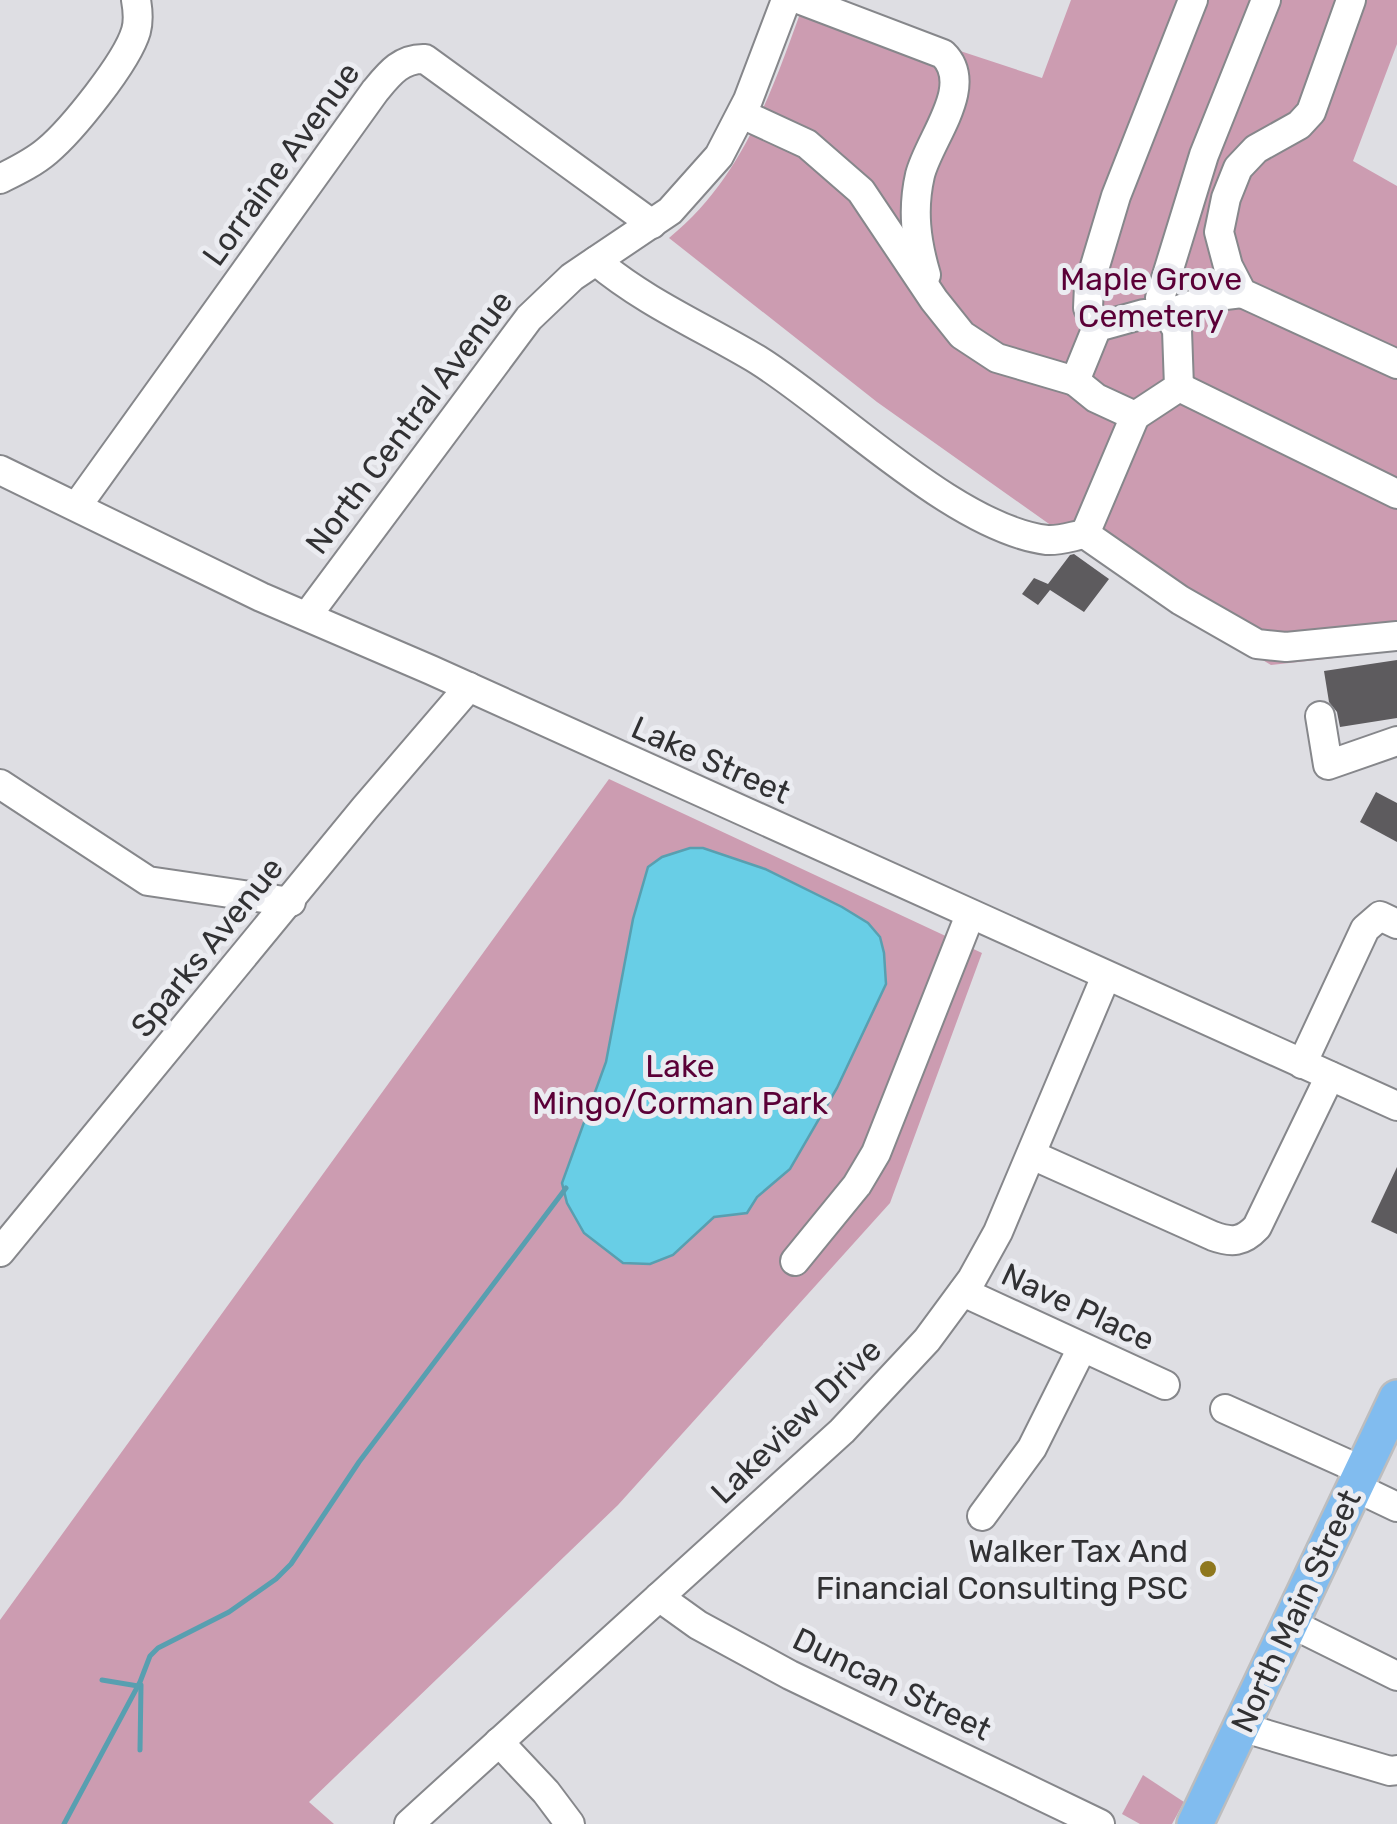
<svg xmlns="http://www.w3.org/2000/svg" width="1397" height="1824" viewBox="0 0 1397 1824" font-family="Rubik,sans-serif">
	<rect width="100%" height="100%" fill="#dedee3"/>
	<g fill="#cc9cb1">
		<path d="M805 0 1042 78 1071 0H1397V44L1353 161 1397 186V651L1271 665 1131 582 877 402 669 238C744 177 773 88 805 0Z"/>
		<path d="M609 779 982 953 890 1203 618 1505 309 1802 334 1824H0V1620Z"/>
		<path d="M1143 1775 1184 1802 1172 1824H1140L1122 1814Z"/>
	</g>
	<path fill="#68cee6" stroke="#589fb0" stroke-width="2.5" d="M690 848H703L765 869 842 907 868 923 880 937 884 953 886 984 837 1088 790 1169 757 1197 747 1213 714 1217 673 1255 650 1264 623 1263 584 1233 567 1203 562 1183 606 1062 633 919 648 867 662 857Z"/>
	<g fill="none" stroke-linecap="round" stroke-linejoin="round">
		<g stroke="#589fb0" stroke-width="5">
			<path d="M102 1680 138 1686"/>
			<path d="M140 1750 141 1685"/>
			<path d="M64 1824 140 1682 150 1656 158 1648 229 1612 276 1579 291 1564 359 1462 566 1188"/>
		</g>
	</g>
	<g fill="#5d5b5e">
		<path d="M1074 554 1109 579 1084 612 1050 590 1038 605 1022 594 1034 578 1048 584 1070 555Z"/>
		<path d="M1397 660V718L1340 727 1337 712 1329 702 1324 671Z"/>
		<path d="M1376 792 1397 803V842L1360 822Z"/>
		<path d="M1397 1167V1234L1371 1222Z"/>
	</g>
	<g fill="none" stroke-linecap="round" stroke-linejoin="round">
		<defs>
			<g id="minor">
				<path d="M801 0 943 54C976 86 929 139 920 175 912 210 916 241 926 275"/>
				<path d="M1351 0 1311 112 1299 125 1256 149 1238 168 1226 198 1219 232 1228 266 1242 293 1397 364"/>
				<path d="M742 114 807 144 861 191 934 300 962 335 997 358 1075 381"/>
				<path d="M0 179C16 171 33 163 47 151 72 130 127 62 136 31 139 20 138 11 136 0"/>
				<path d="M596 261C646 303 703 327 758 360 838 410 956 529 1047 540 1059 541 1073 536 1085 534"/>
				<path d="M1242 293 1217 296 1168 314 1160 298 1204 155 1266 0"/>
				<path d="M1144 314H1168L1177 330 1179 387 1135 416 1096 398 1075 381 1097 327Z"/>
				<path d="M1097 327 1088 308 1089 286 1116 196 1193 0"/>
				<path d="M1179 387 1397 494"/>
				<path d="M1135 416 1085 534 1180 600 1257 644 1286 647 1397 636"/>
				<path d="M0 470 261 597 431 670 1397 1106"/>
				<path d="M77 506 375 91C389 74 401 58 425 59L652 224"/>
				<path d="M307 616 529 318 572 277 670 211 719 156 748 100 786 0"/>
				<path d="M1320 716 1328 765 1397 741"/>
				<path d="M0 784 148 881 291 902"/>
				<path d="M1302 1064 1365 929 1380 916 1397 924"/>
				<path d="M1032 1155 1213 1236C1232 1243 1243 1242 1257 1227L1330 1076"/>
				<path d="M0 1252 365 808 469 687"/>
				<path d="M795 1261 857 1185 876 1153 970 915"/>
				<path d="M963 1292 1165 1385"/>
				<path d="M1225 1409 1363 1471"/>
				<path d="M1355 1487 1397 1507"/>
				<path d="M982 1516 1032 1448 1082 1348"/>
				<path d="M659 1597 698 1625 790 1675 1100 1824"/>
				<path d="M1290 1623 1397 1676"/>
				<path d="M1241 1727 1390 1771 1397 1770"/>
				<path d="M499 1742 546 1792 570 1824"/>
				<path d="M409 1824 842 1431 927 1340 972 1279 998 1232 1106 976"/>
			</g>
			<path id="major" d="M1195 1824 1397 1398"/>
		</defs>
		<use href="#minor" stroke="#86878b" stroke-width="32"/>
		<use href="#major" stroke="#bdbdbe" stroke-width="40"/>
		<use href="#minor" stroke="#fff" stroke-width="28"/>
		<use href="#major" stroke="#81bcef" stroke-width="35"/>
	</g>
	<circle fill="#8f781e" stroke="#ebecf1" stroke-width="4" cx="1208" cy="1569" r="10"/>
	<g text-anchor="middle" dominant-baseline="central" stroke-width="10" stroke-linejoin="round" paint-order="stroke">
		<g font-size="32" fill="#313133" stroke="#ebecf1">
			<text transform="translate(281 164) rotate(-54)">Lorraine Avenue</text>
			<text transform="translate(409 422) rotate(-53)">North Central Avenue</text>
			<text transform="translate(711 760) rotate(24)">Lake Street</text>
			<text transform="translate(207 947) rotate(-51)">Sparks Avenue</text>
			<text transform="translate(1078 1307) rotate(25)">Nave Place</text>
			<text transform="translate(796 1421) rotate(-44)">Lakeview Drive</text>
			<text transform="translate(1296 1611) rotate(-65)">North Main Street</text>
			<text transform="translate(892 1684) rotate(26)">Duncan Street</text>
		</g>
		<g font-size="32" fill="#5b0037" stroke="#ebecf1">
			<text x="1151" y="279">Maple Grove<tspan x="1151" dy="37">Cemetery</tspan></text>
			<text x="680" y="1066">Lake<tspan x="680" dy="37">Mingo/Corman Park</tspan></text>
		</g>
		<g font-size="32" fill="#313133" stroke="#ebecf1" text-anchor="end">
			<text x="1188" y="1551">Walker Tax And<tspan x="1188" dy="37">Financial Consulting PSC</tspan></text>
		</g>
	</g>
</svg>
